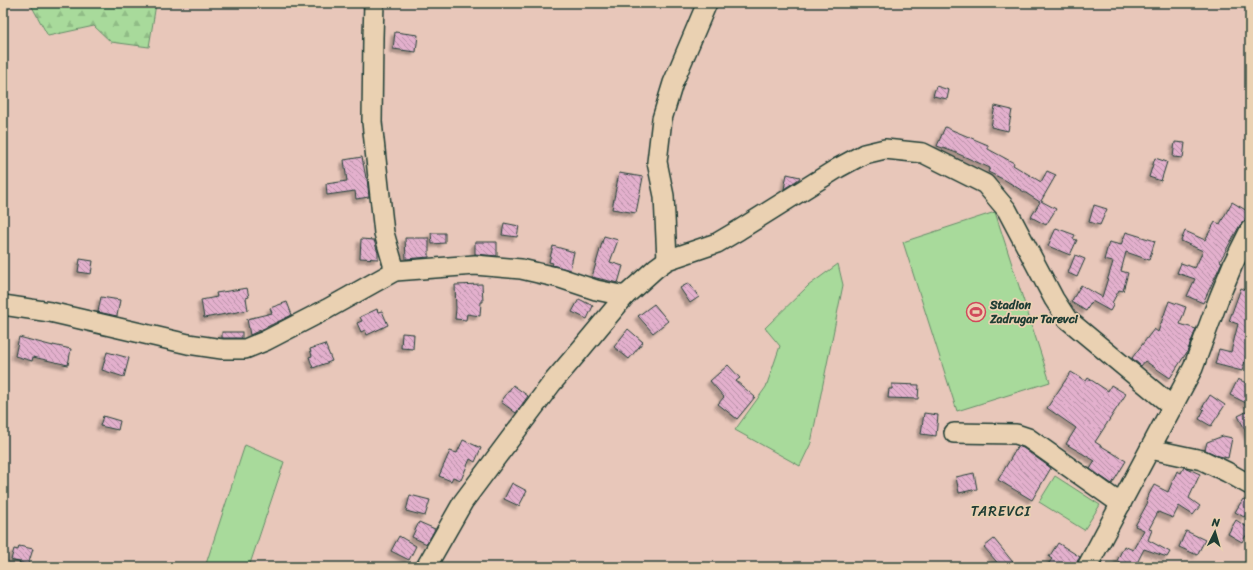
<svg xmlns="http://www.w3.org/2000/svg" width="1253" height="570" viewBox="0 0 1253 570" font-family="Sriracha,sans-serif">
	<defs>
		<pattern id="forest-firs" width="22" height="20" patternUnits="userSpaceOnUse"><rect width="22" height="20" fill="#a8da9b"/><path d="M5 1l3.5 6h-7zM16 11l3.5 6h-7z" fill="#90bc86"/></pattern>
		<pattern id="building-back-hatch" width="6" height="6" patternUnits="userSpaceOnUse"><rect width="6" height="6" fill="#e3b0cd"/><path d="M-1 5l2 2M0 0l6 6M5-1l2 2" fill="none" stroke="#b790a7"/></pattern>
		<filter id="shadow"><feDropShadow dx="-3.5" dy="3.5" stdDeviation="1" flood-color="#0004"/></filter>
	</defs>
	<rect width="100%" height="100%" fill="#e8c7ba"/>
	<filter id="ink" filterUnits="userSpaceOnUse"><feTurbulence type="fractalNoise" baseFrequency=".025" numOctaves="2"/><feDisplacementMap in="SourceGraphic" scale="8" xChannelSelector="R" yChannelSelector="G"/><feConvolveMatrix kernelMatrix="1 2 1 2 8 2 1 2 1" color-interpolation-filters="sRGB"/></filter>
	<g filter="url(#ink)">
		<g fill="#a8da9b" stroke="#648c68">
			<path d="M995 212 1050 382 957 411 903 242Z"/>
			<path d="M838 264 843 285 811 443 800 466 735 430 766 387 780 346 765 328 808 286Z"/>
			<path d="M245 445 284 462 249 567H205Z"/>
			<path d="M1055 476 1100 505 1084 530 1039 502Z"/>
		</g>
		<path fill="url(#forest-firs)" stroke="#648c68" d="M30 3H153L156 4 149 47 111 42 94 26 48 36Z"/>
		<g fill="url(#building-back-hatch)" stroke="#1f3d34" filter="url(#shadow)">
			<path d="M395 32 418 35 416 52 393 49Z"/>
			<path d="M936 86 949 90 947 99 933 96Z"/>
			<path d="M995 106 1012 110 1008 131 991 127Z"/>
			<path d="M945 127 988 145V149L1014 163 1013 165 1041 182 1047 171 1056 175 1041 201 1056 209 1046 225 1031 217 1040 202 1005 180 988 172 990 168 954 152 937 146Z"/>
			<path d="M1175 142 1185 143 1183 158 1173 157Z"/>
			<path d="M362 157 366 178H367L369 197 356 199 355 191 327 195 326 184 347 181 344 160Z"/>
			<path d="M1155 158 1167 162 1161 181 1149 177Z"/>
			<path d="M619 173 643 177 636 213 612 209Z"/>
			<path d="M787 174 800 177 799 179 784 189Z"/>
			<path d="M1232 202 1249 212 1245 221 1240 225 1220 261 1222 262 1203 303 1187 296 1195 279 1177 273 1181 263 1195 268 1203 251 1181 241 1185 231 1205 240 1215 222 1220 224Z"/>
			<path d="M1094 205 1107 209 1100 225 1089 222Z"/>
			<path d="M504 223 519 226 517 237 502 235Z"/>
			<path d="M1056 228 1075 235 1073 239 1077 240 1070 255 1048 246Z"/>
			<path d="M1126 232 1155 241 1149 260 1126 252 1121 271 1128 273 1123 291 1119 290 1112 303 1114 304 1110 311 1092 301 1086 311 1071 302 1081 285 1102 297 1113 262 1104 260 1109 242 1121 245Z"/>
			<path d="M431 233H445V243L432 244Z"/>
			<path d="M604 236 618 240 610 262 623 266 618 283 592 277Z"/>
			<path d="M405 238H429V257L406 259Z"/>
			<path d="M361 239 374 240 378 253V259L360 258Z"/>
			<path d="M475 242H497V256L475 254Z"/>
			<path d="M553 246 574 252 570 270 552 265 553 263 549 262Z"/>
			<path d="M1075 255 1085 259 1077 277 1068 273Z"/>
			<path d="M80 259 93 261 91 274 78 272Z"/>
			<path d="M689 283 699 297 690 303 680 288Z"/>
			<path d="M482 284 483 302H481L480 316 467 314 466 320 455 319 456 309 455 285Z"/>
			<path d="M247 288 249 297 246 298 248 310 204 318 201 300 217 297 216 293Z"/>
			<path d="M1241 288 1250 292V347H1249L1242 371 1215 364 1219 349 1231 352 1238 324 1229 321Z"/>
			<path d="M101 297 120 300 117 316 98 312Z"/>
			<path d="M579 299 593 306 587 319 572 312Z"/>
			<path d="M1169 301 1186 307 1180 324 1196 329 1187 352 1170 378 1145 361 1141 366 1132 358 1154 329 1158 332Z"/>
			<path d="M287 302 292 315 250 335 247 319 272 313 270 308Z"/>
			<path d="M654 304 668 321 653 333 638 316Z"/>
			<path d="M377 309 378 312 382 311 388 325 367 335 365 330 361 332 357 323 362 321 360 317Z"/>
			<path d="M628 329 643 342 629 359 614 347Z"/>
			<rect x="222" y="332" width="20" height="6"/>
			<path d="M402 333 414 334 413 349 401 348Z"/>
			<path d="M19 337 53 346V345L71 349 68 365 33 357 32 361 15 356Z"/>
			<path d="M325 344 332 361 313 368 309 357 312 356 310 349Z"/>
			<path d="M107 352 129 358 124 377 102 370Z"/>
			<path d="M728 365 740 378 736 381 755 397 737 419 718 404 724 397 710 381Z"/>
			<path d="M1071 372 1086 381 1088 378 1108 391 1111 385 1126 394 1095 442 1126 461 1112 484 1090 469 1095 461 1066 444 1076 428 1047 408Z"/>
			<path d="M1238 379 1250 385V405L1230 395Z"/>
			<path d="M892 384 919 385 918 399 888 398 889 389H892Z"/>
			<path d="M513 385 528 396 516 413 501 402Z"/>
			<path d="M1210 395 1225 405 1211 426 1199 419 1204 410 1202 408Z"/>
			<path d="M1250 410V439L1238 416Z"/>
			<path d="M924 413 938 415 936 436 921 434Z"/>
			<path d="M103 416 120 421 118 430 100 426Z"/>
			<path d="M1223 436 1232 438 1228 458 1219 456 1205 450 1207 442Z"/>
			<path d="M463 440 481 448 475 462 470 459 461 480 453 477 451 481 439 476 450 451 457 453Z"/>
			<path d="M1018 446 1023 448 1051 468 1032 500 998 480Z"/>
			<path d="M1184 467 1200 474 1189 498 1200 506 1193 515 1179 506 1173 518 1158 512 1149 529 1152 530 1148 540 1170 552 1167 557 1144 549 1135 567H1130L1117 561 1124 546 1133 550 1144 530 1135 526 1148 502 1146 500 1154 485 1168 492 1177 471 1181 473Z"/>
			<path d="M974 473 977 489 959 493 956 477Z"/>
			<path d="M512 483 527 491 519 506 504 499Z"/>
			<path d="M410 495 430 500 425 516 406 511Z"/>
			<path d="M1243 499 1250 503V508L1244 517 1235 512Z"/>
			<path d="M1236 520 1250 529 1242 542 1228 534Z"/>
			<path d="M419 522 435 529 427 544 412 537Z"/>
			<path d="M1186 531 1205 540 1197 555 1179 547Z"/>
			<path d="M399 536 416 546 409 560 391 551Z"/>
			<path d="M994 539 1017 567H1001L984 547Z"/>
			<path d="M1058 543 1080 557 1073 567H1046L1052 559 1049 557Z"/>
			<path d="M19 546 33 549 28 565 11 560 14 549 18 550Z"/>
		</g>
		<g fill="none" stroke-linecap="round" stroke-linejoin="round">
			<defs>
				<g id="minor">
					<path d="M374 3 373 37 372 122 384 233 395 271"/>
					<path d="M667 260 664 196 657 162 662 119 673 83 707 3"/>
					<path d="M3 305 50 312 188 344 222 349H245L265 341 327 309 395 271 475 265 521 269 560 278 596 290 625 296 656 268 667 260 717 243 739 230 838 168 864 154 885 149 923 153 985 184 1007 210 1054 299 1067 319 1173 407"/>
					<path d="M954 433 1016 434 1028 438 1121 504"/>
					<path d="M1150 449 1202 460 1227 472 1250 485"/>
					<path d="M426 567 463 502 552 383 581 349 625 296"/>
					<path d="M1087 567 1193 368 1219 298 1233 264 1250 230"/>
				</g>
			</defs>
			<use href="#minor" stroke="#1f3d34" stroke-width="22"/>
			<use href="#minor" stroke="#ead1b2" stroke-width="19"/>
		</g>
	</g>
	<defs>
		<symbol id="stadium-ring" viewBox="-11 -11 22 22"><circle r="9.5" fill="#ead1b2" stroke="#d1495b" stroke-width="1.5"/><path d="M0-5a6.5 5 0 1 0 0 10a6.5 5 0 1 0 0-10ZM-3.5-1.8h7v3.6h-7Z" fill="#d1495b"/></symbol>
	</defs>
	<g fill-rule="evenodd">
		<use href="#stadium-ring" x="965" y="301" width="22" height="22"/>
	</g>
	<g text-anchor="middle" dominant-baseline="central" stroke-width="3.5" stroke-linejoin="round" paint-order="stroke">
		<g font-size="12" font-weight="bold" fill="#1f3d34" stroke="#ead1b2" text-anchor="start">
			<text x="990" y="305">Stadion<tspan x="990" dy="14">Zadrugar Tarevci</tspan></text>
		</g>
		<g font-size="14" letter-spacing="1" fill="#1f3d34" stroke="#ead1b2">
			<text x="1001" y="511">TAREVCI</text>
		</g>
	</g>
	<rect width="1253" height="570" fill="none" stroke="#ead1b2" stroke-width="16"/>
	<rect x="8" y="8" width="1237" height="554" fill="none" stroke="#1f3d34" stroke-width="1.5" filter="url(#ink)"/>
	<g transform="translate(1215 532) rotate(5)" stroke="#ead1b2" stroke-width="3" paint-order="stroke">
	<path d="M0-3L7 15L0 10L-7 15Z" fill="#1f3d34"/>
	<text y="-6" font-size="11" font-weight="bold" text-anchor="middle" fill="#1f3d34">N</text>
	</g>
</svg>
